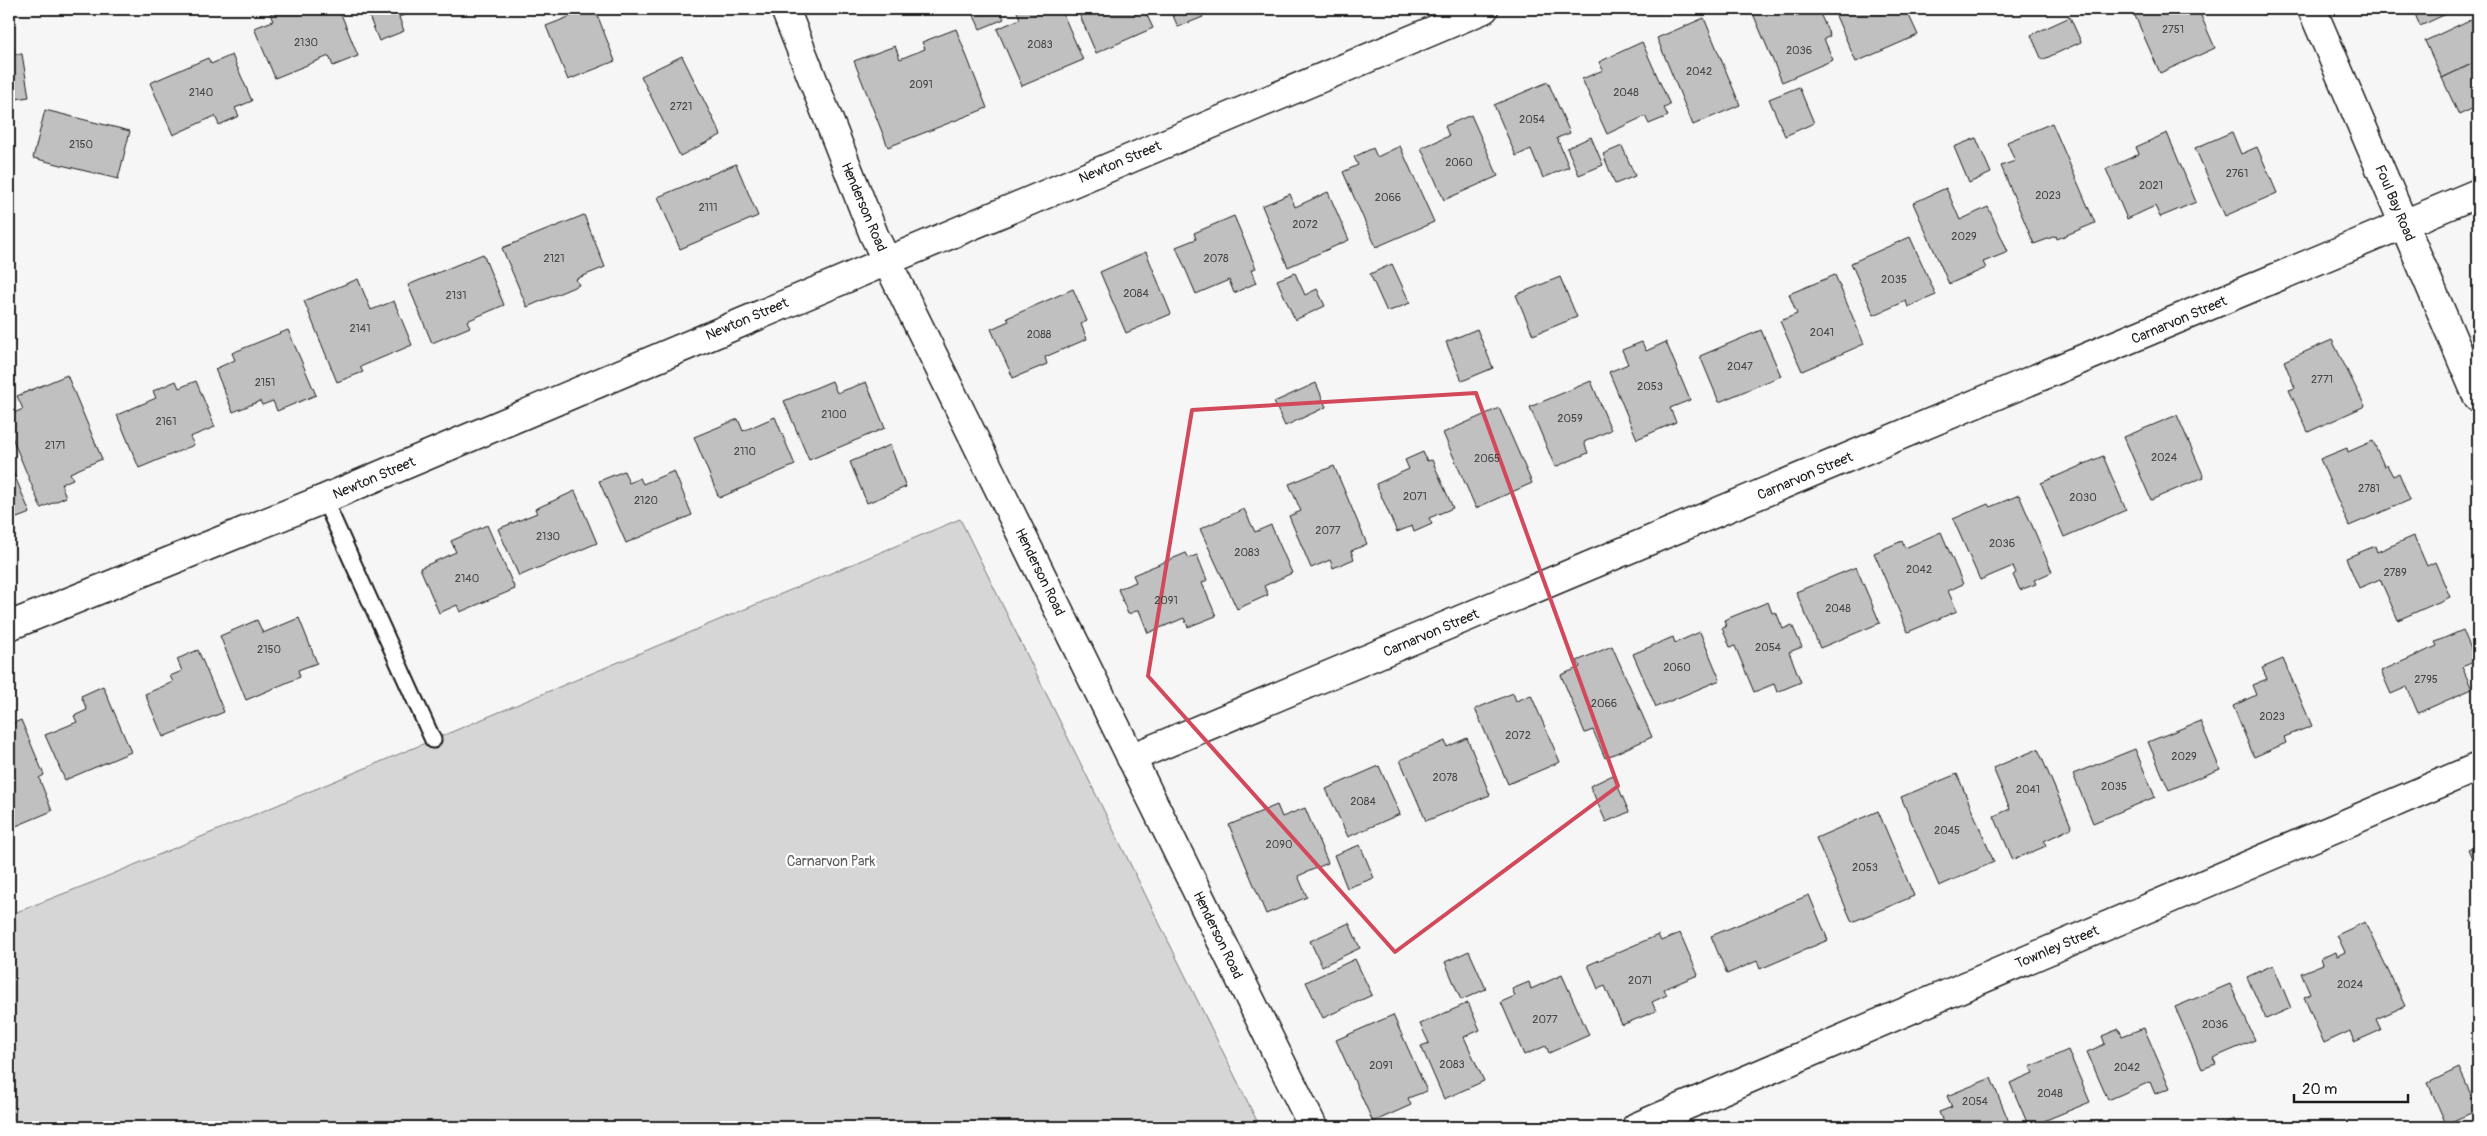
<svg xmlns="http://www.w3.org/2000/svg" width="2487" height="1136" viewBox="0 0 2487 1136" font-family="Pangolin,sans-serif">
	<rect width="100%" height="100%" fill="#f6f6f6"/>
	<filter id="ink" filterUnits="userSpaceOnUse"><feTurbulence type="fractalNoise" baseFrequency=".02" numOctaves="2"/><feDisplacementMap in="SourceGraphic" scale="10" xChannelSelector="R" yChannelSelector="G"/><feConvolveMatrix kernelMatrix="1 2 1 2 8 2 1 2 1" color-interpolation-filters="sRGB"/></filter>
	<g filter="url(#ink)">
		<path fill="#d6d6d6" stroke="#797979" d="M960 519 1260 1127H9V915L96 881Z"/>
		<g fill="#c0c0c0" stroke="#1c1c1c">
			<path d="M284 9H339L358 56 333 66 329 56 275 78 254 28 273 21 270 14Z"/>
			<path d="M366 9H420L399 17 404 31 379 41Z"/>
			<path d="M589 9H595L615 61 568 80 546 26Z"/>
			<path d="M971 9H999L1004 19 980 29Z"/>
			<path d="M1016 9H1061L1083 60 1022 86 997 29 1020 19Z"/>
			<path d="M1077 9H1144L1153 28 1096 53Z"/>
			<path d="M1170 9H1199L1203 17 1178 27Z"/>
			<path d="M1751 9H1818L1830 36 1824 39 1833 60 1782 82Z"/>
			<path d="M1833 9H1906L1918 35 1856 62Z"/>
			<path d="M2132 9H2198L2215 48 2160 73Z"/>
			<path d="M2413 9H2457L2420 26Z"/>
			<path d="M9 16 15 54H22L29 97 9 100Z"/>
			<path d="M2478 16V61L2442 78 2425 41Z"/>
			<path d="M2070 17 2081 42 2042 60 2031 35Z"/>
			<path d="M1704 18 1740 105 1693 125 1657 38Z"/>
			<path d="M956 29 987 108 888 147 854 61 895 46 900 59 925 49 922 42Z"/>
			<path d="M1642 42 1670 105 1664 108 1668 116 1649 124 1645 116 1607 134 1582 79 1603 70 1599 62Z"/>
			<path d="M232 55 252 101 235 108 239 116 219 125 215 116 173 135 150 83 208 58 211 64Z"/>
			<path d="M682 56 721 135 680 156 641 76Z"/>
			<path d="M2478 61V106L2459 115 2442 78Z"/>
			<path d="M1548 82 1570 133 1557 138 1569 167 1543 178 1531 149 1516 156 1494 105Z"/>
			<path d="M1799 87 1814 123 1785 136 1769 99Z"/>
			<path d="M45 110 130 131 118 179 33 158Z"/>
			<path d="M1471 115 1498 176 1444 200 1421 148 1449 136 1445 126Z"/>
			<path d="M2052 123 2095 223 2057 239 2056 236 2034 244 2001 166 2015 161 2007 142Z"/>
			<path d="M2232 132 2241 154 2257 147 2277 193 2225 216 2195 148Z"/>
			<path d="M2167 133 2196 202 2160 217 2155 206 2127 219 2106 169 2139 154 2136 147Z"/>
			<path d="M1591 137 1603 165 1579 175 1567 148Z"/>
			<path d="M1976 138 1991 173 1969 183 1954 147Z"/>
			<path d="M1400 146 1434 222 1376 247 1343 172 1358 165 1354 157 1373 148 1377 157Z"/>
			<path d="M1622 146 1635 176 1615 184 1603 154Z"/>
			<path d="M736 164 758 216 680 249 658 197Z"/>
			<path d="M1946 188 1960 220 1988 207 2008 252 1983 262 1986 268 1949 284 1913 203Z"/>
			<path d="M1328 192 1349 240 1288 267 1262 206 1290 194 1295 207Z"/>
			<path d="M584 215 605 267 576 279 579 285 527 307 502 248Z"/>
			<path d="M1234 216 1256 268 1251 270 1256 283 1234 293 1229 280 1196 294 1176 247 1196 239 1194 233Z"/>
			<path d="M1910 237 1936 295 1908 307 1906 301 1874 315 1851 263Z"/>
			<path d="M1146 252 1171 314 1126 333 1100 272Z"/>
			<path d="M483 254 504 305 467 321 470 327 432 343 408 285Z"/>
			<path d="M1392 264 1410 303 1387 312 1370 274Z"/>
			<path d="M1295 273 1305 295 1317 289 1325 306 1295 320 1277 280Z"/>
			<path d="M1835 275 1864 344 1802 371 1780 321 1797 314 1789 294Z"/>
			<path d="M1560 277 1577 317 1533 335 1516 295Z"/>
			<path d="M358 279 371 310 394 301 412 345 360 367 363 372 337 382 304 301Z"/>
			<path d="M1073 289 1087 321 1081 324 1087 339 1045 357 1047 364 1013 378 991 329 1009 321 1007 318Z"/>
			<path d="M1477 329 1493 368 1462 381 1446 342Z"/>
			<path d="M288 330 316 395 277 411 273 401 262 405 260 401 233 412 215 369 235 360 232 353Z"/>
			<path d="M1761 330 1781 376 1719 402 1700 356Z"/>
			<path d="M2332 340 2365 406 2308 432 2289 390 2295 388 2284 361Z"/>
			<path d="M1642 342 1646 351 1666 342 1690 400 1670 408 1676 422 1637 439 1609 372 1628 364 1622 350Z"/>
			<path d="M67 375 102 459 70 473 73 479 61 484 66 497 41 508 9 430V415L23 409 17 396Z"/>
			<path d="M176 381 179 388 196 381 215 427 190 437 194 445 139 468 117 415 156 398 153 391Z"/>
			<path d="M832 381 837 393 866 382 885 428 809 460 784 401Z"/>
			<path d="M1591 381 1611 430 1584 442 1588 453 1555 467 1530 407Z"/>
			<path d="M1316 383 1326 407 1285 426 1274 402Z"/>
			<path d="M1499 408 1532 483 1476 508 1443 433Z"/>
			<path d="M2177 415 2204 477 2151 500 2124 437Z"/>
			<path d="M775 417 795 465 719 498 694 437 738 419 743 431Z"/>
			<path d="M2373 441 2384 466 2387 465 2393 476 2399 473 2410 500 2349 526 2320 459 2347 448 2348 452Z"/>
			<path d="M890 445 906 487 867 503 850 462Z"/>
			<path d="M1423 452 1427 461 1432 460 1453 508 1429 518 1432 524 1414 532 1412 526 1397 532 1376 484 1409 469 1405 460Z"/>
			<path d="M2103 456 2126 510 2064 537 2041 483Z"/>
			<path d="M9 462 30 513 9 521Z"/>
			<path d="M1334 466 1367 544 1351 551 1354 559 1333 568 1330 560 1311 568 1289 516 1301 511 1289 484Z"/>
			<path d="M624 471 629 483 640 478 643 484 674 471 692 515 626 543 599 481Z"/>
			<path d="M575 491 597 543 519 576 498 529 537 513 535 509Z"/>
			<path d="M2019 495 2052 572 2034 580 2036 584 2020 590 2013 575 2016 573 2013 566 1980 580 1953 519 1988 504 1990 507Z"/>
			<path d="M1244 509 1255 532 1271 525 1292 573 1264 586 1268 595 1237 609 1200 529Z"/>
			<path d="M487 525 515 589 460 612 457 605 439 613 420 568 456 552 451 541Z"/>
			<path d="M1941 532 1963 584 1948 591 1957 611 1908 632 1874 553 1902 541 1905 548Z"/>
			<path d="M2414 536 2427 566 2435 562 2450 597 2398 620 2380 579 2359 588 2346 558 2375 546 2377 552Z"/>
			<path d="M1186 553 1189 558 1197 555 1207 580 1202 583 1216 616 1188 627 1184 618 1148 633 1139 610 1128 614 1118 589 1136 582 1133 575Z"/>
			<path d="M1856 567 1880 623 1820 648 1796 592Z"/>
			<path d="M1768 602 1772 613 1776 612 1783 629 1792 625 1802 647 1789 652 1801 682 1777 692 1774 684 1754 692 1735 646 1730 647 1722 628 1726 627 1724 620Z"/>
			<path d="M299 618 317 663 298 670 300 677 246 700 220 636 257 620 263 633Z"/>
			<path d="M2463 630 2476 661 2462 667 2472 689 2418 713 2407 687 2391 694 2381 671 2437 646 2435 642Z"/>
			<path d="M1700 632 1720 680 1656 707 1633 654 1673 637 1675 643Z"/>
			<path d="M1612 646 1652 737 1605 758 1593 730 1585 733 1561 675 1580 667 1577 661Z"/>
			<path d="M198 650 224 712 163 737 145 694 173 682 170 676 182 671 177 659Z"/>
			<path d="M2283 659 2312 726 2284 737 2286 743 2254 757 2233 706 2256 695 2252 685 2267 679 2262 668Z"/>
			<path d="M103 686 131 752 65 780 45 735 77 722 74 716 87 710 81 696Z"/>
			<path d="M1513 693 1516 701 1531 695 1560 762 1508 784 1475 709Z"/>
			<path d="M21 720 44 775 39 778 52 811 9 829V725Z"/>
			<path d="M2200 721 2220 769 2169 790 2148 742Z"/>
			<path d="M1467 738 1490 795 1426 821 1400 760 1445 741 1447 747Z"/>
			<path d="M2038 749 2072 828 2044 841 2046 846 2013 860 1994 816 2010 809 1993 768Z"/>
			<path d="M2135 749 2155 797 2093 823 2073 774Z"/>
			<path d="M1379 766 1400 814 1348 837 1326 789Z"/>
			<path d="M1957 774 1994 862 1939 886 1901 797Z"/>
			<path d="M1613 775 1629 812 1606 822 1590 786Z"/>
			<path d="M1277 805 1282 817 1305 808 1328 863 1298 876 1307 897 1266 914 1229 825Z"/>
			<path d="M1878 811 1914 896 1852 922 1816 838Z"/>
			<path d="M1360 845 1374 878 1347 888 1334 855Z"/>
			<path d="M2478 845V872L2468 849Z"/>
			<path d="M1809 895 1828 940 1760 969 1757 961 1727 974 1711 936Z"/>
			<path d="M2365 922 2405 1006 2376 1019 2381 1030 2354 1042 2350 1031 2324 1043 2304 997 2310 994 2301 973 2323 964 2321 958 2336 952 2337 956 2345 952 2337 935Z"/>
			<path d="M1349 923 1360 948 1322 966 1310 941Z"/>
			<path d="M1680 933 1698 975 1664 989 1667 995 1652 1002 1656 1011 1622 1025 1605 986 1598 989 1588 965 1658 935 1661 941Z"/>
			<path d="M1469 951 1486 989 1461 1000 1445 962Z"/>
			<path d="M1355 959 1372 995 1323 1018 1306 982Z"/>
			<path d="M2273 965 2291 1008 2266 1019 2247 977Z"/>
			<path d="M1562 975 1589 1035 1549 1053 1546 1046 1524 1055 1501 1002 1515 996 1512 989 1529 982 1531 989Z"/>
			<path d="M2230 984 2255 1040 2213 1058 2216 1064 2202 1069 2175 1007Z"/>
			<path d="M1468 1003 1480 1030 1464 1037 1484 1081 1444 1099 1421 1046 1429 1043 1420 1024Z"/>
			<path d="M1393 1015 1427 1091 1408 1098 1411 1105 1373 1122 1336 1040Z"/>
			<path d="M2144 1028 2170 1088 2155 1094 2150 1082 2108 1100 2087 1052 2105 1044 2102 1036 2119 1029 2122 1036Z"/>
			<path d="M2068 1050 2090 1102 2029 1127 2010 1083 2033 1073 2030 1067Z"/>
			<path d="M2459 1068 2478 1110 2446 1124 2428 1083Z"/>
			<path d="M1991 1078 2011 1127H1945L1939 1112 1952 1107 1947 1096Z"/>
			<path d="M2234 1119 2238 1127H2215Z"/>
		</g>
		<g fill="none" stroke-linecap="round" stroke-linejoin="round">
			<defs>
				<path id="lane" d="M324 499 433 740"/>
				<g id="street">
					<path d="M785 9 874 235 1313 1127"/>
					<path d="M9 626 324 499 1484 9"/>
					<path d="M1131 758 2478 193"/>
					<path d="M1636 1127 2478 767"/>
				</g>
				<path id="secondary" d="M2312 9 2478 398"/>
			</defs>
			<use href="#lane" stroke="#1c1c1c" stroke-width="19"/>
			<use href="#street" stroke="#1c1c1c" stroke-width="31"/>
			<use href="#secondary" stroke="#1c1c1c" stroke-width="31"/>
			<use href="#lane" stroke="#fff" stroke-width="15"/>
			<use href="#street" stroke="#fff" stroke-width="28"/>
			<use href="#secondary" stroke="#fff" stroke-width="28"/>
		</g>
	</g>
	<path fill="none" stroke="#d1495b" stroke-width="4" stroke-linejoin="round" d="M1476 393 1618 786 1395 952 1148 676 1192 410Z"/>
	<g text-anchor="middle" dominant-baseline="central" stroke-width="4.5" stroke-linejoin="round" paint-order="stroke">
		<g font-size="11" fill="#454545">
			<text x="2173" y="29">2751</text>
			<text x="306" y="42">2130</text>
			<text x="1040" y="44">2083</text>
			<text x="1799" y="50">2036</text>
			<text x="1699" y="71">2042</text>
			<text x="921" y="84">2091</text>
			<text x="201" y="92">2140</text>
			<text x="1626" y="92">2048</text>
			<text x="681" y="106">2721</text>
			<text x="1532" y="119">2054</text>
			<text x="81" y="144">2150</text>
			<text x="1459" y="162">2060</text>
			<text x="2237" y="173">2761</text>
			<text x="2151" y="185">2021</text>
			<text x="2048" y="195">2023</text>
			<text x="1388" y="197">2066</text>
			<text x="708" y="207">2111</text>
			<text x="1305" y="224">2072</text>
			<text x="1964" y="236">2029</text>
			<text x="554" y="258">2121</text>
			<text x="1216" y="258">2078</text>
			<text x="1894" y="279">2035</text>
			<text x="1136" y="293">2084</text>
			<text x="456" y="295">2131</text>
			<text x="360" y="328">2141</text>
			<text x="1822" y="332">2041</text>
			<text x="1039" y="334">2088</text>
			<text x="1740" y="366">2047</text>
			<text x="2322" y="379">2771</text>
			<text x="265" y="382">2151</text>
			<text x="1650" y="386">2053</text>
			<text x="834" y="414">2100</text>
			<text x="1570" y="418">2059</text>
			<text x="166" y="421">2161</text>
			<text x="55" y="445">2171</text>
			<text x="745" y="451">2110</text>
			<text x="2164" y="457">2024</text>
			<text x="1487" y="458">2065</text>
			<text x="2369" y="488">2781</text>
			<text x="1415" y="496">2071</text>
			<text x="2083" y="497">2030</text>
			<text x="646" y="500">2120</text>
			<text x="1328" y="530">2077</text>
			<text x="548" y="536">2130</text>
			<text x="2002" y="543">2036</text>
			<text x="1247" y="552">2083</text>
			<text x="1919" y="569">2042</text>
			<text x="2395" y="572">2789</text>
			<text x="467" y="578">2140</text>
			<text x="1166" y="600">2091</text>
			<text x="1838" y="608">2048</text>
			<text x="1768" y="647">2054</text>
			<text x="269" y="649">2150</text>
			<text x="1677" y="667">2060</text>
			<text x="2426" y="679">2795</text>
			<text x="1604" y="703">2066</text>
			<text x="2272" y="716">2023</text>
			<text x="1518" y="735">2072</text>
			<text x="2184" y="756">2029</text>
			<text x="1445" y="777">2078</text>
			<text x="2114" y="786">2035</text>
			<text x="2028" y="789">2041</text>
			<text x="1363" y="801">2084</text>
			<text x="1947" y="830">2045</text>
			<text x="1279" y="844">2090</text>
			<text x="1865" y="867">2053</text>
			<text x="1640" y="980">2071</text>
			<text x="2350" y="984">2024</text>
			<text x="1545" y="1019">2077</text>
			<text x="2215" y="1024">2036</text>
			<text x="1452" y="1064">2083</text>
			<text x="1381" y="1065">2091</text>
			<text x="2127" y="1067">2042</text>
			<text x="2050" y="1093">2048</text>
			<text x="1975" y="1101">2054</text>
		</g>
		<g font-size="14" fill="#1c1c1c" stroke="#fff">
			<text transform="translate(1120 162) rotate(-23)">Newton Street</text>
			<text transform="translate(2395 203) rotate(67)">Foul Bay Road</text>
			<text transform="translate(864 207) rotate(67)">Henderson Road</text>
			<text transform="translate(747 319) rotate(-23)">Newton Street</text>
			<text transform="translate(2179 320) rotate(-23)">Carnarvon Street</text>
			<text transform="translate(1805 476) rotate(-23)">Carnarvon Street</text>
			<text transform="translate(374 478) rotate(-23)">Newton Street</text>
			<text transform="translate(1040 572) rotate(64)">Henderson Road</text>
			<text transform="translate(1431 633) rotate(-23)">Carnarvon Street</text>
			<text transform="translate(1218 935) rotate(64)">Henderson Road</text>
			<text transform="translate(2057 947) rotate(-23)">Townley Street</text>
		</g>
		<g font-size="14" fill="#5d5d5d" stroke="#fff">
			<text x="831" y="861">Carnarvon Park</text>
		</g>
	</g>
	<rect width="2487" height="1136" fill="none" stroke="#fff" stroke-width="30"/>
	<rect x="15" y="15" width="2457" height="1106" fill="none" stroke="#1c1c1c" stroke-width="2" filter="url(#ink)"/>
	<path d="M2294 1094v8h114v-8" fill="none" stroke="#1c1c1c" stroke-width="2.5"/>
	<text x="2302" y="1094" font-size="15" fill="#1c1c1c" stroke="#ffffff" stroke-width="4" paint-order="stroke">20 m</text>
</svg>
